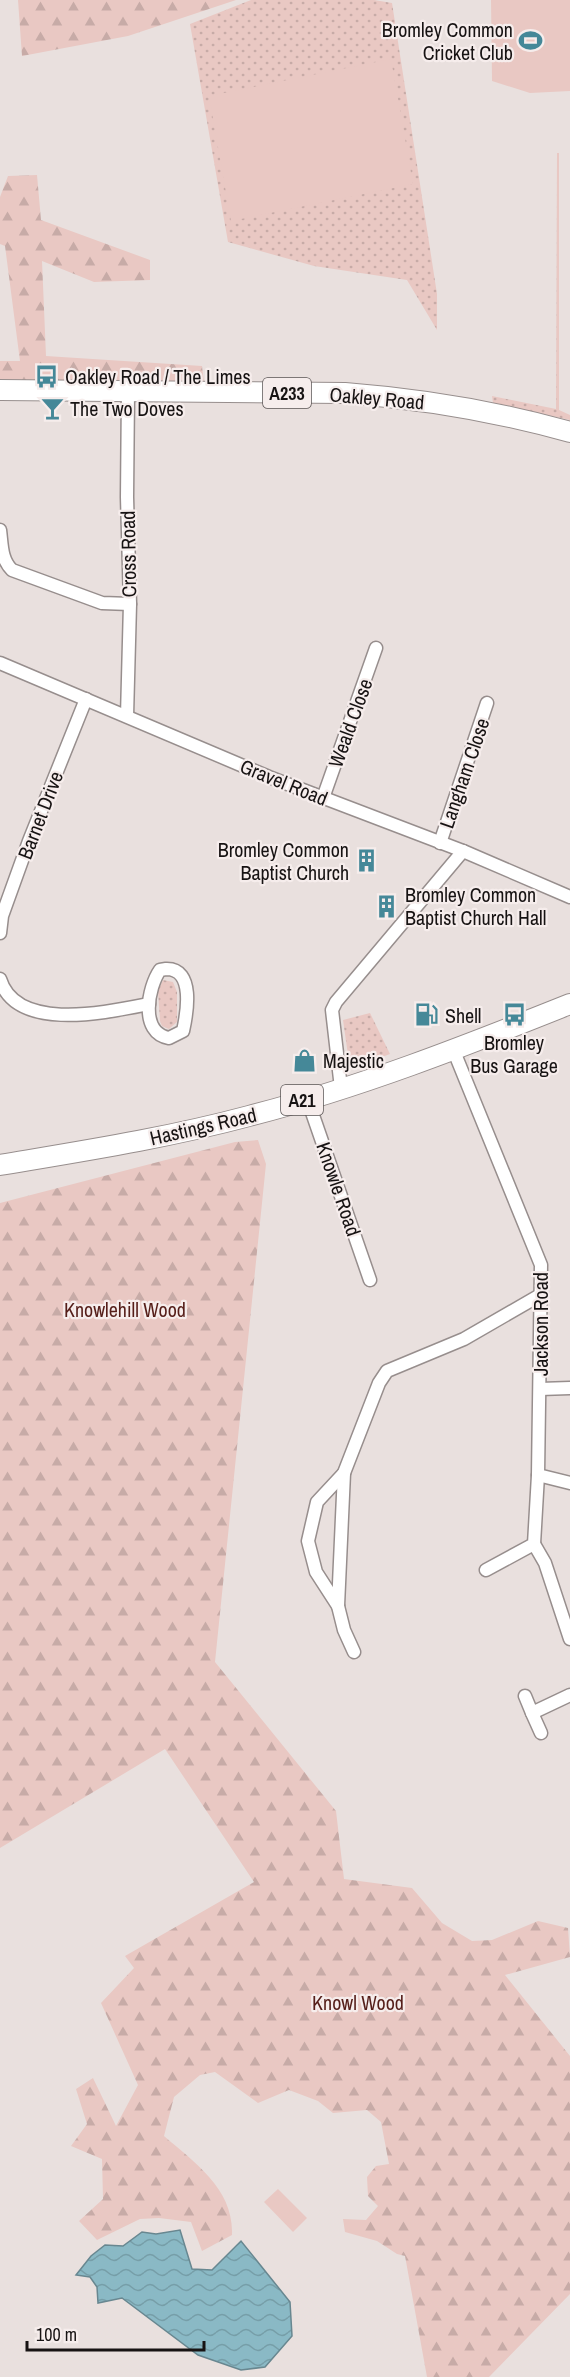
<svg xmlns="http://www.w3.org/2000/svg" width="570" height="2377" viewBox="0 0 570 2377" font-family="'Archivo Narrow',sans-serif">
	<defs>
		<pattern id="grass-dots" width="8" height="8" patternUnits="userSpaceOnUse" patternTransform="scale(1.5)"><rect width="8" height="8" fill="#e9c8c3"/><path d="M2 2h.1M6 6h.1" fill="none" stroke="#c7aba7" stroke-width="1.8" stroke-linecap="round"/></pattern>
		<pattern id="forest-firs" width="22" height="20" patternUnits="userSpaceOnUse" patternTransform="scale(1.5)"><rect width="22" height="20" fill="#e9c8c3"/><path d="M5 1l3.5 6h-7zM16 11l3.5 6h-7z" fill="#c7aba7"/></pattern>
		<pattern id="water-waves" width="16" height="10" patternUnits="userSpaceOnUse" patternTransform="scale(1.5)"><rect width="16" height="10" fill="#8ab9c5"/><path d="M0 5q4-4 8 0t8 0" fill="none" stroke="#769ea8"/></pattern>
	</defs>
	<rect width="100%" height="100%" fill="#e9e0de"/>
	<g fill="url(#grass-dots)">
		<path d="M251 0H374L392 3 437 294V330L407 280 314 266 228 242 190 24Z"/>
		<path d="M557 153H559V410L570 415V420L493 403 492 396 556 409Z"/>
		<path d="M163 980 173 982 177 992V1022L169 1029 162 1026 160 1021 158 990Z"/>
		<path d="M370 1013 390 1054 350 1069 343 1020Z"/>
	</g>
	<g fill="url(#forest-firs)">
		<path d="M18 0H236L128 36 22 56Z"/>
		<path d="M37 175 41 220 150 260V280L94 282 42 261 46 356 202 366 204 383 0 380V361H20L5 246 0 244V197L8 176Z"/>
		<path d="M258 1140 266 1164 215 1662 336 1811 344 1879 412 1888 442 1923 472 1941 492 1940 538 1921 568 1928 570 1957 505 1975 570 2056V2294L489 2377H427L405 2256 397 2254 377 2241 345 2232 343 2219 366 2220 378 2206 368 2196 367 2177 376 2166 389 2164 381 2122 367 2110 333 2113 318 2101 289 2090 258 2103 215 2072 200 2075 174 2097 164 2136C195 2163 234 2189 232 2235L202 2251 191 2222 159 2218 140 2219 97 2240 79 2221 103 2199 102 2159 71 2146 87 2124 76 2089 93 2078 116 2126 138 2085 101 2003 134 1968 125 1956 254 1882 165 1749 0 1848V1203L235 1142Z"/>
	</g>
	<g fill="#e9c8c3">
		<path d="M491 0H570V91L530 93 492 81Z"/>
		<path d="M391 59 413 184 231 221 209 96Z"/>
		<path d="M278 2189 307 2218 293 2232 264 2202Z"/>
	</g>
	<path fill="url(#water-waves)" stroke="#688790" stroke-width="1.5" d="M180 2230 192 2269 212 2270 241 2241 290 2302 292 2336 265 2367 241 2370 198 2355 122 2298 98 2303 97 2287 90 2277 76 2275 91 2256 105 2245 123 2246 142 2232 156 2234Z"/>
	<g fill="none" stroke-linecap="round" stroke-linejoin="round">
		<defs>
			<g id="street">
				<path d="M0 530C2 545 1 559 12 570L102 603 130 604"/>
				<path d="M0 663 269 777 463 851 570 897"/>
				<path d="M127 716 130 604 127 497 128 391"/>
				<path d="M323 798 376 648"/>
				<path d="M440 843 487 703"/>
				<path d="M0 933 2 916 29 841 86 699"/>
				<path d="M166 969C195 968 187 1013 183 1031L169 1038C139 1033 148 987 160 970Z"/>
				<path d="M0 979C16 1033 108 1012 149 1004"/>
				<path d="M453 1049 541 1265 538 1475 570 1483"/>
				<path d="M341 1088 332 1010 336 1002 463 851"/>
				<path d="M307 1098 370 1280"/>
				<path d="M540 1389 570 1388"/>
				<path d="M534 1544 545 1563 570 1639"/>
				<path d="M486 1570 534 1544 538 1475"/>
				<path d="M338 1606 344 1473"/>
				<path d="M354 1652 344 1630 338 1606 316 1572 308 1541 317 1502 344 1473 379 1383 387 1371 464 1339 542 1294"/>
				<path d="M525 1696 532 1713 570 1695"/>
				<path d="M532 1713 541 1733"/>
			</g>
			<g id="primary">
				<path d="M0 390 345 393C421 399 496 411 570 432"/>
				<path d="M0 1165C83 1151 167 1138 249 1116 358 1088 465 1046 570 1004"/>
			</g>
		</defs>
		<use href="#street" stroke="#978e8d" stroke-width="15"/>
		<use href="#primary" stroke="#978e8d" stroke-width="22"/>
		<use href="#street" stroke="#fff" stroke-width="12"/>
		<use href="#primary" stroke="#fff" stroke-width="20"/>
	</g>
	<defs>
		<symbol id="stadium-bare" viewBox="-9 -9 18 18"><path d="M0-5a6.5 5 0 1 0 0 10a6.5 5 0 1 0 0-10ZM-3.5-1.8h7v3.6h-7Z" fill="#458898" stroke="#f6edec" stroke-width="2.5" paint-order="stroke"/></symbol>
		<symbol id="bus-bare" viewBox="-9 -9 18 18"><path d="M-5-6H5V4H4V6H2V4H-2V6H-4V4H-5ZM-3.5-4V0h7V-4ZM-3.5 1.2v1.5H-2V1.2ZM2 1.2v1.5H3.5V1.2Z" fill="#458898" stroke="#f6edec" stroke-width="2.5" paint-order="stroke"/></symbol>
		<symbol id="bar-bare" viewBox="-9 -9 18 18"><path d="M-6-5H6L.8 .8V4.5H3.5V6h-7V4.5H-.8V.8Z" fill="#458898" stroke="#f6edec" stroke-width="2.5" paint-order="stroke"/></symbol>
		<symbol id="building-bare" viewBox="-9 -9 18 18"><path d="M-4-6H4V6H1V3H-1V6H-4ZM-2.5-4.3h1.7v1.8h-1.7ZM.8-4.3h1.7v1.8H.8ZM-2.5-1h1.7V.8h-1.7ZM.8-1h1.7V.8H.8Z" fill="#458898" stroke="#f6edec" stroke-width="2.5" paint-order="stroke"/></symbol>
		<symbol id="fuel-bare" viewBox="-9 -9 18 18"><path d="M-5.5-6h7V0h2V4h1.3V-2.5L3-4.5l.8-.8L6-3V5H2.5V1h-1V6h-7ZM-4.2-4.7v3.2H.2V-4.7Z" fill="#458898" stroke="#f6edec" stroke-width="2.5" paint-order="stroke"/></symbol>
		<symbol id="shop-bare" viewBox="-9 -9 18 18"><path d="M-5-2.5h2.3a2.7 3.5 0 0 1 5.4 0H5L5.5 6h-11ZM-1.5-2.5h3a1.5 2.3 0 0 0-3 0Z" fill="#458898" stroke="#f6edec" stroke-width="2.5" paint-order="stroke"/></symbol>
	</defs>
	<g fill-rule="evenodd">
		<use href="#stadium-bare" x="514" y="24" width="33" height="33"/>
		<use href="#bus-bare" x="30" y="360" width="33" height="33"/>
		<use href="#bar-bare" x="36" y="392" width="33" height="33"/>
		<use href="#building-bare" x="350" y="844" width="33" height="33"/>
		<use href="#building-bare" x="370" y="890" width="33" height="33"/>
		<use href="#fuel-bare" x="410" y="998" width="33" height="33"/>
		<use href="#bus-bare" x="498" y="998" width="33" height="33"/>
		<use href="#shop-bare" x="288" y="1044" width="33" height="33"/>
	</g>
	<g text-anchor="middle" dominant-baseline="central" stroke-width="4.5" stroke-linejoin="round" paint-order="stroke">
		<g fill="#f6edec" stroke="#5a5454" stroke-width="1.5">
			<rect x="263" y="378" width="48" height="30" rx="4.5"/>
			<rect x="281" y="1085" width="42" height="30" rx="4.5"/>
		</g>
		<g font-size="18" font-weight="bold" fill="#171313">
			<text x="287" y="393">A233</text>
			<text x="302" y="1100">A21</text>
		</g>
		<g font-size="20" fill="#171313" stroke="#f6edec" text-anchor="start">
			<text x="513" y="29" text-anchor="end">Bromley Common<tspan x="513" dy="23">Cricket Club</tspan></text>
			<text x="65" y="376">Oakley Road / The Limes</text>
			<text x="70" y="408">The Two Doves</text>
			<text x="349" y="849" text-anchor="end">Bromley Common<tspan x="349" dy="23">Baptist Church</tspan></text>
			<text x="405" y="894">Bromley Common<tspan x="405" dy="23">Baptist Church Hall</tspan></text>
			<text x="445" y="1015">Shell</text>
			<text x="514" y="1042" text-anchor="middle">Bromley<tspan x="514" dy="23">Bus Garage</tspan></text>
			<text x="323" y="1060">Majestic</text>
		</g>
		<g font-size="20" fill="#171313" stroke="#f6edec">
			<text transform="translate(377 398) rotate(5)">Oakley Road</text>
			<text transform="translate(128 554) rotate(-91)">Cross Road</text>
			<text transform="translate(350 723) rotate(-70)">Weald Close</text>
			<text transform="translate(464 773) rotate(-71)">Langham Close</text>
			<text transform="translate(284 782) rotate(22)">Gravel Road</text>
			<text transform="translate(40 815) rotate(-69)">Barnet Drive</text>
			<text transform="translate(203 1126) rotate(-13)">Hastings Road</text>
			<text transform="translate(339 1189) rotate(71)">Knowle Road</text>
			<text transform="translate(540 1324) rotate(-90)">Jackson Road</text>
		</g>
		<g font-size="20" fill="#551e19" stroke="#f6edec">
			<text x="125" y="1309">Knowlehill Wood</text>
			<text x="358" y="2002">Knowl Wood</text>
		</g>
	</g>
	<path d="M27 2341v9h177v-9" fill="none" stroke="#171313" stroke-width="3"/>
	<text x="36" y="2341" font-size="18" fill="#171313" stroke="#f6edec" stroke-width="4.5" paint-order="stroke">100 m</text>
</svg>
